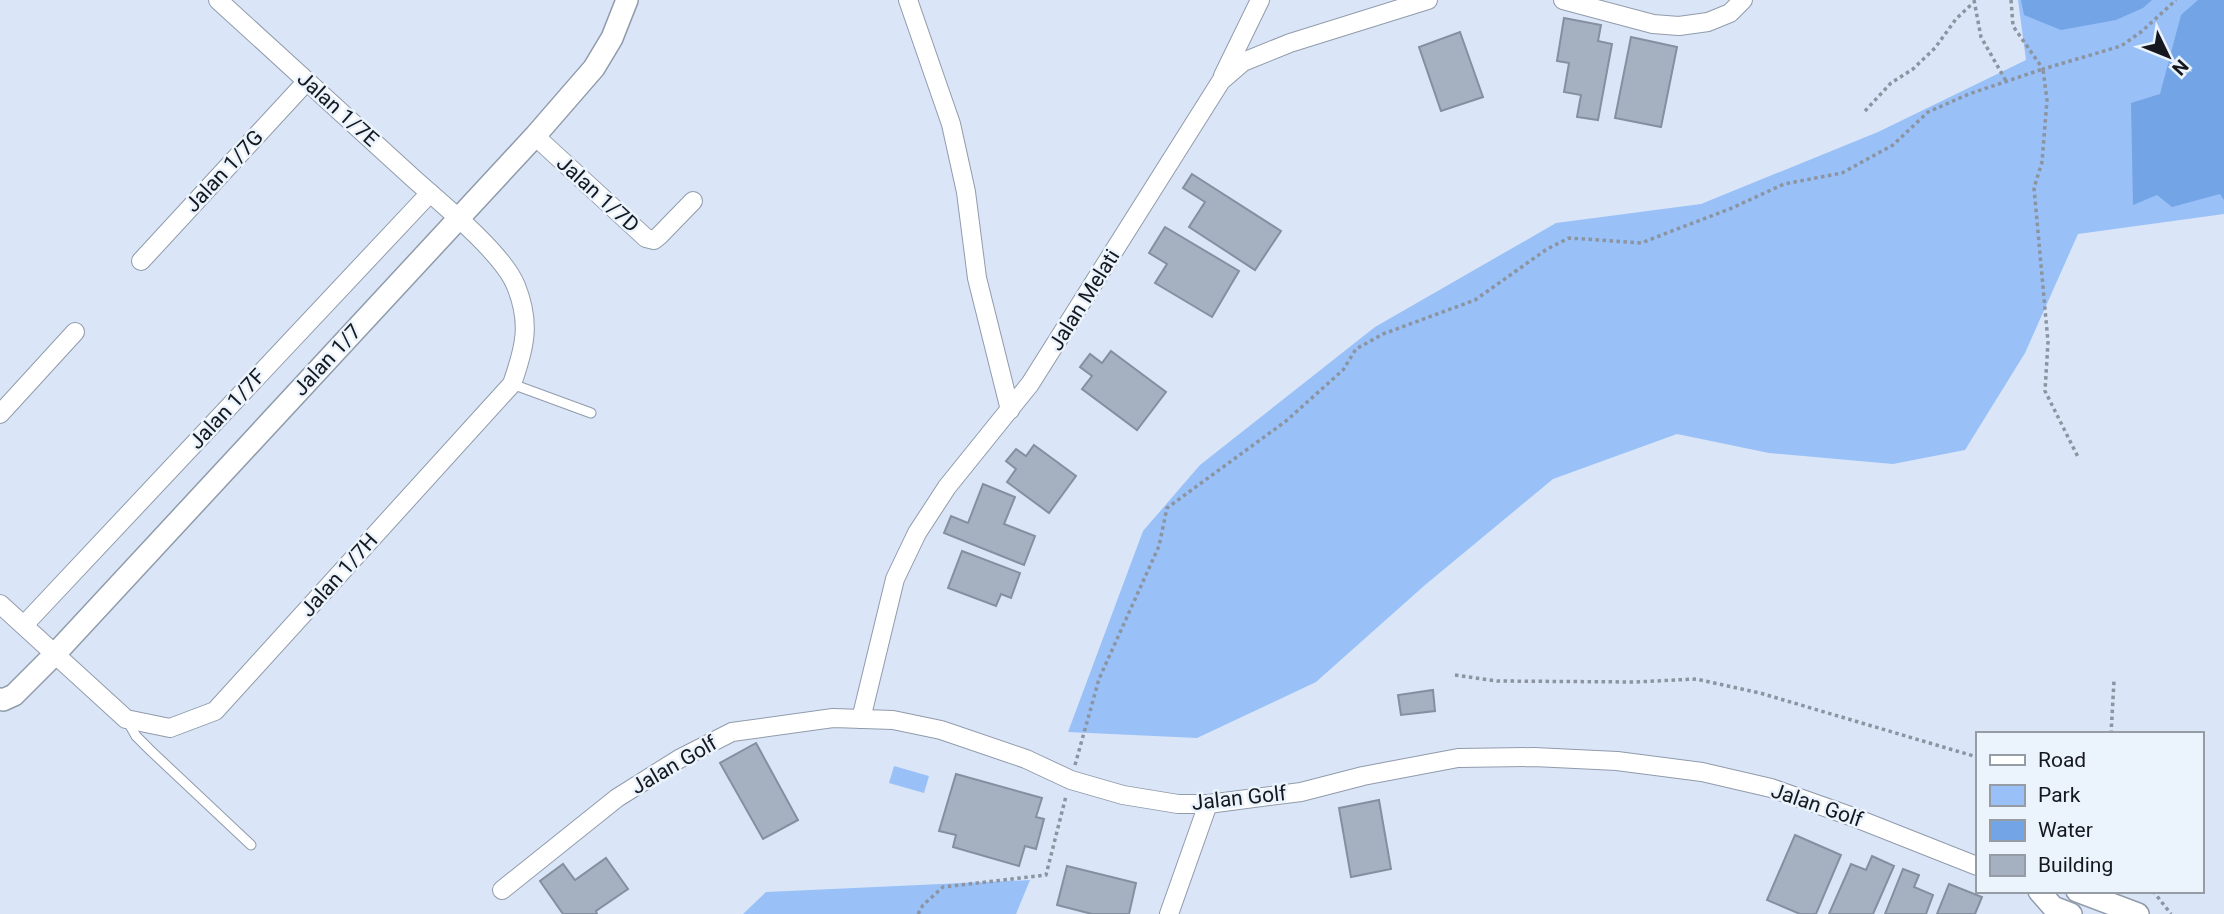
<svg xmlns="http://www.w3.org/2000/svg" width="2224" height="914" viewBox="0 0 2224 914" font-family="Roboto,sans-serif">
	<rect width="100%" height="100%" fill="#dae6f7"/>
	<g fill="#99c0f7">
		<path d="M2018 0H2224V214L2078 234 2025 353 1965 450 1893 464 1769 453 1677 434 1553 479 1425 585 1316 682 1197 738 1068 732 1143 531 1200 465 1375 327 1556 223 1701 204 1878 132 2026 60Z"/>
		<path d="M894 766 929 776 924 793 889 783Z"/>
		<path d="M1030 880 1016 914H743L766 892Z"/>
	</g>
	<g fill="#73a4e6">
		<path d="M2021 0H2152L2143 8 2116 20 2061 30 2024 15Z"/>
		<path d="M2198 0H2224V200L2220 194 2172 207 2157 195 2133 205 2131 103 2160 94 2181 15Z"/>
	</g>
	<g fill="#a5b1c1" stroke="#848f9f" stroke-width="2">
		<path d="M1564 18 1601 25 1598 41 1612 44 1598 120 1577 117 1581 95 1564 92 1569 63 1557 61Z"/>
		<path d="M1460 32 1483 97 1441 111 1419 47Z"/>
		<path d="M1631 37 1677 47 1661 127 1615 118Z"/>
		<path d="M1192 174 1281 231 1255 270 1189 227 1205 202 1183 188Z"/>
		<path d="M1165 227 1239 271 1212 317 1155 283 1167 264 1149 253Z"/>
		<path d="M1111 351 1166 392 1137 430 1082 389 1092 376 1080 367 1090 354 1102 363Z"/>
		<path d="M1034 445 1076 476 1049 513 1007 482 1016 469 1006 461 1016 449 1026 456Z"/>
		<path d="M983 484 1015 497 1004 524 1035 536 1024 565 944 533 951 516 968 523Z"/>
		<path d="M962 551 1020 573 1011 598 1001 594 996 606 948 588Z"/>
		<path d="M1433 690 1435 711 1401 715 1398 695Z"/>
		<path d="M756 743 798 820 763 839 720 763Z"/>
		<path d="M956 774 1042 798 1036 817 1044 819 1036 849 1025 846 1019 866 953 847 956 835 939 831Z"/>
		<path d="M1379 800 1391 869 1351 877 1339 808Z"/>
		<path d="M1795 835 1841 855 1816 914H1800L1767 900Z"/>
		<path d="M1872 856 1894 866 1873 914H1829L1851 864 1866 870Z"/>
		<path d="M606 858 628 889 596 911 597 914H563L540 881 563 864 575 880Z"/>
		<path d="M1067 866 1136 883 1129 914H1092L1057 905Z"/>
		<path d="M1903 869 1919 875 1914 887 1933 895 1926 914H1885Z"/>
		<path d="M1949 884 1982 897 1975 914H1937Z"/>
	</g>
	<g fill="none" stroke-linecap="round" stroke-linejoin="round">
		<defs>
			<g id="service">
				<path d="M512 384 591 413"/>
				<path d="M127 720 136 736 151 751 251 845"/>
			</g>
			<g id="minor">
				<path d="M908 0 951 124 966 192 977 278 1010 410"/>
				<path d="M1563 0 1653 24 1679 26 1708 22 1730 13 1743 0"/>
				<path d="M1223 76 1260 0"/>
				<path d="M535 136 646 238 654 240 659 236 693 201"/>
				<path d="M141 261 307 81"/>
				<path d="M0 414 75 332"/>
				<path d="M0 604 126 719 170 728 215 711 512 384C525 347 531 323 516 286 503 253 442 204 414 179 349 119 283 60 218 0"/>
				<path d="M24 625 430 193"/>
				<path d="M861 719 895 579 917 533 947 487 1030 384 1221 81 1243 62 1290 43 1428 0"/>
				<path d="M502 890 617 798 679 759 732 732 833 718 893 720 941 730 1026 759 1071 780 1123 795 1178 804H1208L1301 792 1363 776 1458 758 1534 757 1617 761 1702 772 1771 788 1853 817 1977 866"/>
				<path d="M1169 914 1208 804"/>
			</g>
			<g id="tertiary">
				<path d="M0 699 3 700 14 695 55 654 535 136 594 68 612 38 627 0"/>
				<path d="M2039 891 2053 907 2071 914"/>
				<path d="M2077 891 2138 914"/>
			</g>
		</defs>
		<use href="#service" stroke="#909bab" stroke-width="11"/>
		<use href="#minor" stroke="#909bab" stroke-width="20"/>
		<use href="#tertiary" stroke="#909bab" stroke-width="24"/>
		<g stroke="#8b94a0" stroke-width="3.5" stroke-dasharray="3.5 3.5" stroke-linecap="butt">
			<path d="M1974 0 1981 37 2006 81"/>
			<path d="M2011 0 2013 26 2043 69 2121 46 2141 32 2176 0"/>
			<path d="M1865 111 1891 83 1913 69 1935 48 1956 19 1973 3"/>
			<path d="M1455 675 1497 681 1635 682 1696 679 1760 693 1977 757"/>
			<path d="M2111 734 2114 681"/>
			<path d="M1075 765 1099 679 1159 546 1167 508 1286 421 1343 370 1356 349 1383 334 1475 300 1547 249 1569 238 1641 243 1732 208 1784 184 1842 173 1893 145 1928 112 1969 94 2043 69 2047 100 2042 162 2034 188 2048 342 2045 391 2079 459"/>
			<path d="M2153 891 2171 914"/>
			<path d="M918 914 923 905 943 887 1046 875 1066 796"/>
		</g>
		<use href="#service" stroke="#fff" stroke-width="9"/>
		<use href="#minor" stroke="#fff" stroke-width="18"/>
		<use href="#tertiary" stroke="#fff" stroke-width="21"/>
	</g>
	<g text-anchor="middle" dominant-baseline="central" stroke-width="5" stroke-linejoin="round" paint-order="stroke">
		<g font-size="21" fill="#15191f" stroke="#ebf3fd">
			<text transform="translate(338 109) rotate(42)">Jalan 1/7E</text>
			<text transform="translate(224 171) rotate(-47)">Jalan 1/7G</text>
			<text transform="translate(598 194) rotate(42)">Jalan 1/7D</text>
			<text transform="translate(1084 300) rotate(-58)">Jalan Melati</text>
			<text transform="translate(327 360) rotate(-47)">Jalan 1/7</text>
			<text transform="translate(227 409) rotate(-47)">Jalan 1/7F</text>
			<text transform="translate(339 575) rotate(-48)">Jalan 1/7H</text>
			<text transform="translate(674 765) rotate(-30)">Jalan Golf</text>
			<text transform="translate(1239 798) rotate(-6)">Jalan Golf</text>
			<text transform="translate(1817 805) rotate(19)">Jalan Golf</text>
		</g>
	</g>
	<rect x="1976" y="732" width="228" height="161" fill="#ebf3fd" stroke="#959ca4" stroke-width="2"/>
	<rect x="1990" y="755" width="35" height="10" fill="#ffffff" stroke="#959ca4" stroke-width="2"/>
	<text x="2038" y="767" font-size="21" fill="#15191f">Road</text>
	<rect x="1990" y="785" width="35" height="21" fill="#99c0f7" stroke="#959ca4" stroke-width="2"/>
	<text x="2038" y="802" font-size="21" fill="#15191f">Park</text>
	<rect x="1990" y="820" width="35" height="21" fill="#73a4e6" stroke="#959ca4" stroke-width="2"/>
	<text x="2038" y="837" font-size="21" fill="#15191f">Water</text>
	<rect x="1990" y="855" width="35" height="21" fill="#a5b1c1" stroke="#959ca4" stroke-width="2"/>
	<text x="2038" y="872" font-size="21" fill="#15191f">Building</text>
	<g transform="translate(2168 56) rotate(133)" stroke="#ebf3fd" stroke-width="5" paint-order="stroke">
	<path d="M0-5L12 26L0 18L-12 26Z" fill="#15191f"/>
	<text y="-10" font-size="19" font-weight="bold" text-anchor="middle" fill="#15191f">N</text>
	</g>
</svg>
